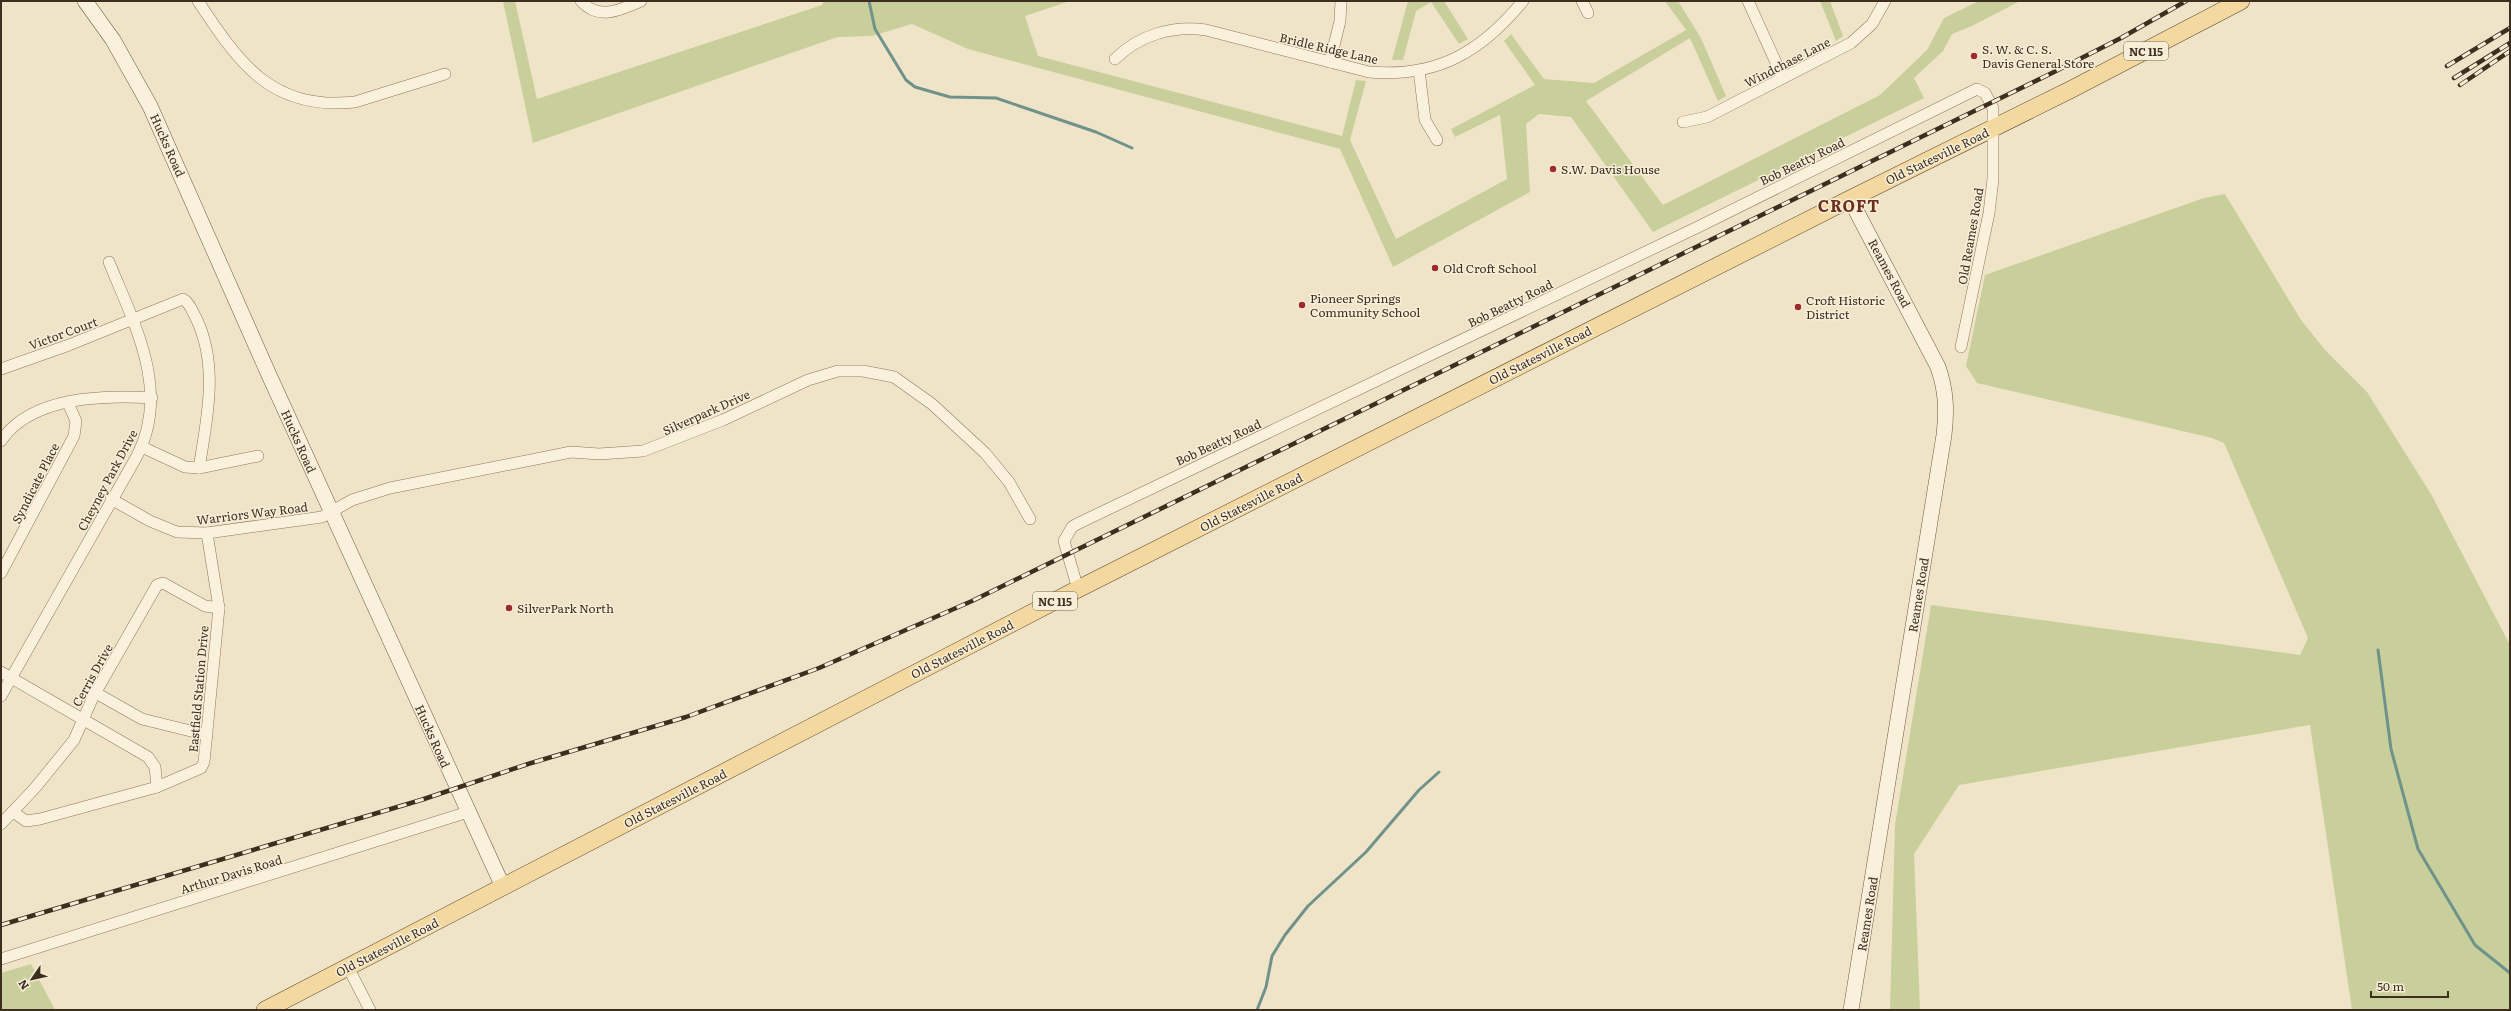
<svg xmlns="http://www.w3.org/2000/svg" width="2511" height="1011" viewBox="0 0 2511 1011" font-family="Literata,serif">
	<rect width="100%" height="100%" fill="#f0e4c8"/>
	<g fill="#c9cf9b">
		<path d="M503 1H515L537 99 822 5 824 1H1070L1025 16 1038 56 1342 136 1356 80 1366 81 1350 140 1396 239 1507 179 1500 115 1455 137 1451 129 1535 85 1504 41 1511 34 1544 79 1594 83 1686 30 1665 1H1678L1701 38 1726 96 1718 101 1690 38 1586 101 1663 205 1880 95 1927 50 1944 18 1979 1H2020L1972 26 1952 34 1943 51 1914 78 1924 98 1653 232 1571 117 1539 114 1526 124 1530 192 1393 267 1340 149 968 49 912 24 872 36 838 37 820 43 533 143Z"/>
		<path d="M1408 1H1444L1468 39 1459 44 1431 2 1416 11 1403 60H1392Z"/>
		<path d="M1820 1H1830L1843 36 1836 41Z"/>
		<path d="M2225 194 2301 320 2325 350 2367 392 2431 494 2510 645V1010H2352L2310 725 1959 785 1914 854 1920 1010H1890L1895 825 1931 605 2300 655 2308 638 2224 443 2212 438 1977 383 1966 366 1985 275 2204 198Z"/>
		<path d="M31 964 55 1010H1V973Z"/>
	</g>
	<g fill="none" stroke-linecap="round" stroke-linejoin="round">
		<g stroke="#6f938a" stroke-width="3">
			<path d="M869 1 875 29 906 80 915 87 950 97 996 98 1096 132 1132 148"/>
			<path d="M2378 650 2391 749 2418 849 2475 945 2510 973"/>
			<path d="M1257 1010 1266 987 1272 956 1285 935 1308 906 1366 852 1419 790 1439 772"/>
		</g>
		<defs>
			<g id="street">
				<path d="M198 1C239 63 271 111 355 102L445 74"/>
				<path d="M581 1C599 21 620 10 641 1"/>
				<path d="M1582 1 1588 13"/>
				<path d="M1748 1 1783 78"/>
				<path d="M1115 59C1139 35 1173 25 1206 30L1369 72C1437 78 1481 52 1523 1"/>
				<path d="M1330 62 1340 21 1341 1"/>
				<path d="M1419 70 1425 120 1437 140"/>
				<path d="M1683 122 1707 117 1851 43 1872 24 1885 1"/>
				<path d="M1 369 69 345 183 299C190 303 192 311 196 318 219 365 207 419 199 468"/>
				<path d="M1 441C31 396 104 395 152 398"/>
				<path d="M142 447 185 467 199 468 258 456"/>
				<path d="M111 499 150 521 177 532 207 533 322 517 352 500 390 488 571 452 599 454 643 451 723 420 808 380 838 371H863L894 377 932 404 985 453 1009 482 1030 519"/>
				<path d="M1 573 74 436 76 421 68 403"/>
				<path d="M1078 589 1064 541 1072 527 1077 524 1700 226 1977 89 1985 93 1993 108V179L1989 213 1961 347"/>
				<path d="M1 672 148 757 155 767 157 787"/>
				<path d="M96 693 142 719 207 735"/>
				<path d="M1 696 137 456C171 390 134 324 109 262"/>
				<path d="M13 812 26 821 40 819 157 787 201 768 204 762 219 608 207 533"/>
				<path d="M1 824 35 788 74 740 93 697 157 585 163 583 205 606 219 608"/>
				<path d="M1 959 468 812"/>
				<path d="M348 967 370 1010"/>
			</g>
			<g id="secondary">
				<path d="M85 1 113 40 150 106 269 375 503 887"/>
				<path d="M1850 199 1938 367C1946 390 1947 410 1944 435L1851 1010"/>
			</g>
			<path id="primary" d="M265 1010 1078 589 1850 199 2070 90 2241 1"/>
		</defs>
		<use href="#street" stroke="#8d765c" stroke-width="12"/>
		<use href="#secondary" stroke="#6f573f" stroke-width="16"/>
		<use href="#primary" stroke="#5b4430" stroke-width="18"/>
		<use href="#street" stroke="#faf1dc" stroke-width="11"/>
		<use href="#secondary" stroke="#faf1dc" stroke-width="15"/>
		<use href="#primary" stroke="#f3d9a0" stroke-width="17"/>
		<defs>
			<g id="rail">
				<path d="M2447 66 2510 28"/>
				<path d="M2454 78 2510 43"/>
				<path d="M2460 85 2510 51"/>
				<path d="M1 925 421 800 528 764 686 717 819 668 972 601 2050 74 2121 38 2186 1"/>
			</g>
		</defs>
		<use href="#rail" stroke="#3d2e20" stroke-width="4.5"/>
		<use href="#rail" stroke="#f7eed8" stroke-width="3" stroke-dasharray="9" stroke-linecap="butt"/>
	</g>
	<g fill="#9e2a2b" stroke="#f7eed8" stroke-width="1.5">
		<circle cx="1974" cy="56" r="4"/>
		<circle cx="1553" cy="169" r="4"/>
		<circle cx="1435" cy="268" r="4"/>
		<circle cx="1302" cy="305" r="4"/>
		<circle cx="1798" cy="307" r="4"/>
		<circle cx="509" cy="608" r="4"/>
	</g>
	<g text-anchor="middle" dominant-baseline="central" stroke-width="3" stroke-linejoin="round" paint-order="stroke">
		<g fill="#f7eed8" stroke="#756857" stroke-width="1">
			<rect x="2124" y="42" width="44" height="18" rx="3"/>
			<rect x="1033" y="592" width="44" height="18" rx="3"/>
		</g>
		<g font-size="11" font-weight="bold" fill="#3d2e20">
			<text x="2146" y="51">NC 115</text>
			<text x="1055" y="601">NC 115</text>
		</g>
		<g font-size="12" fill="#3d2e20" stroke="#f7eed8">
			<text transform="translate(1329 48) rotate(13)">Bridle Ridge Lane</text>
			<text transform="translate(1787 62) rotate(-27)">Windchase Lane</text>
			<text transform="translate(168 145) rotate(66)">Hucks Road</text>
			<text transform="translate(1937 156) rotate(-26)">Old Statesville Road</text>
			<text transform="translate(1802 161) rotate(-26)">Bob Beatty Road</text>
			<text transform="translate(1970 236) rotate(-80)">Old Reames Road</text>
			<text transform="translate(1890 273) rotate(62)">Reames Road</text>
			<text transform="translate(1510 303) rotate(-26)">Bob Beatty Road</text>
			<text transform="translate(63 333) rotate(-20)">Victor Court</text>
			<text transform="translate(1540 355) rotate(-27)">Old Statesville Road</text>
			<text transform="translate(706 412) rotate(-24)">Silverpark Drive</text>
			<text transform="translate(299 441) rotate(66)">Hucks Road</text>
			<text transform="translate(1218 442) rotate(-25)">Bob Beatty Road</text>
			<text transform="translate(107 480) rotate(-62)">Cheyney Park Drive</text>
			<text transform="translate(35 483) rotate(-63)">Syndicate Place</text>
			<text transform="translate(1251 502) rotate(-27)">Old Statesville Road</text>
			<text transform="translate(252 513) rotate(-7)">Warriors Way Road</text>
			<text transform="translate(1918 595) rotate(-81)">Reames Road</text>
			<text transform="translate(962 649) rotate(-27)">Old Statesville Road</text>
			<text transform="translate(92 675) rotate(-61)">Cerris Drive</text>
			<text transform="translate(198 689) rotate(-85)">Eastfield Station Drive</text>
			<text transform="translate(433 736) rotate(66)">Hucks Road</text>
			<text transform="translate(675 798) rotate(-27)">Old Statesville Road</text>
			<text transform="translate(231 874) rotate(-17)">Arthur Davis Road</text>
			<text transform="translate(1867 914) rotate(-81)">Reames Road</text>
			<text transform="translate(387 947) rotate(-27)">Old Statesville Road</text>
		</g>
		<g font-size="12" fill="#3d2e20" stroke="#f7eed8" text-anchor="start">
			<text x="1982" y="49">S. W. &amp; C. S.<tspan x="1982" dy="14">Davis General Store</tspan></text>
			<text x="1561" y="169">S.W. Davis House</text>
			<text x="1443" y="268">Old Croft School</text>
			<text x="1310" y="298">Pioneer Springs<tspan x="1310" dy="14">Community School</tspan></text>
			<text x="1806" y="300">Croft Historic<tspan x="1806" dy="14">District</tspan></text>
			<text x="517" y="608">SilverPark North</text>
		</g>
		<g font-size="16" font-weight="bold" letter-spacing="1" fill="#6b2e1e" stroke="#f7eed8">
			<text x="1849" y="205">CROFT</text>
		</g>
	</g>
	<rect width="2511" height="1011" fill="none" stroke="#3d2e20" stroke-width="4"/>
	<g transform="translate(32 979) rotate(236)" stroke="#f7eed8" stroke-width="3" paint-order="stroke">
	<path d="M0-3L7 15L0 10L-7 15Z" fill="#3d2e20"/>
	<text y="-6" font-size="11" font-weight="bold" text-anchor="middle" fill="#3d2e20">N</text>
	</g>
	<path d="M2371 991v6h77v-6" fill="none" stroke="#3d2e20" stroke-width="2"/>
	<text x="2377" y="991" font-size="12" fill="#3d2e20" stroke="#f7eed8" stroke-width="3" paint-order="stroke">50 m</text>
</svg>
